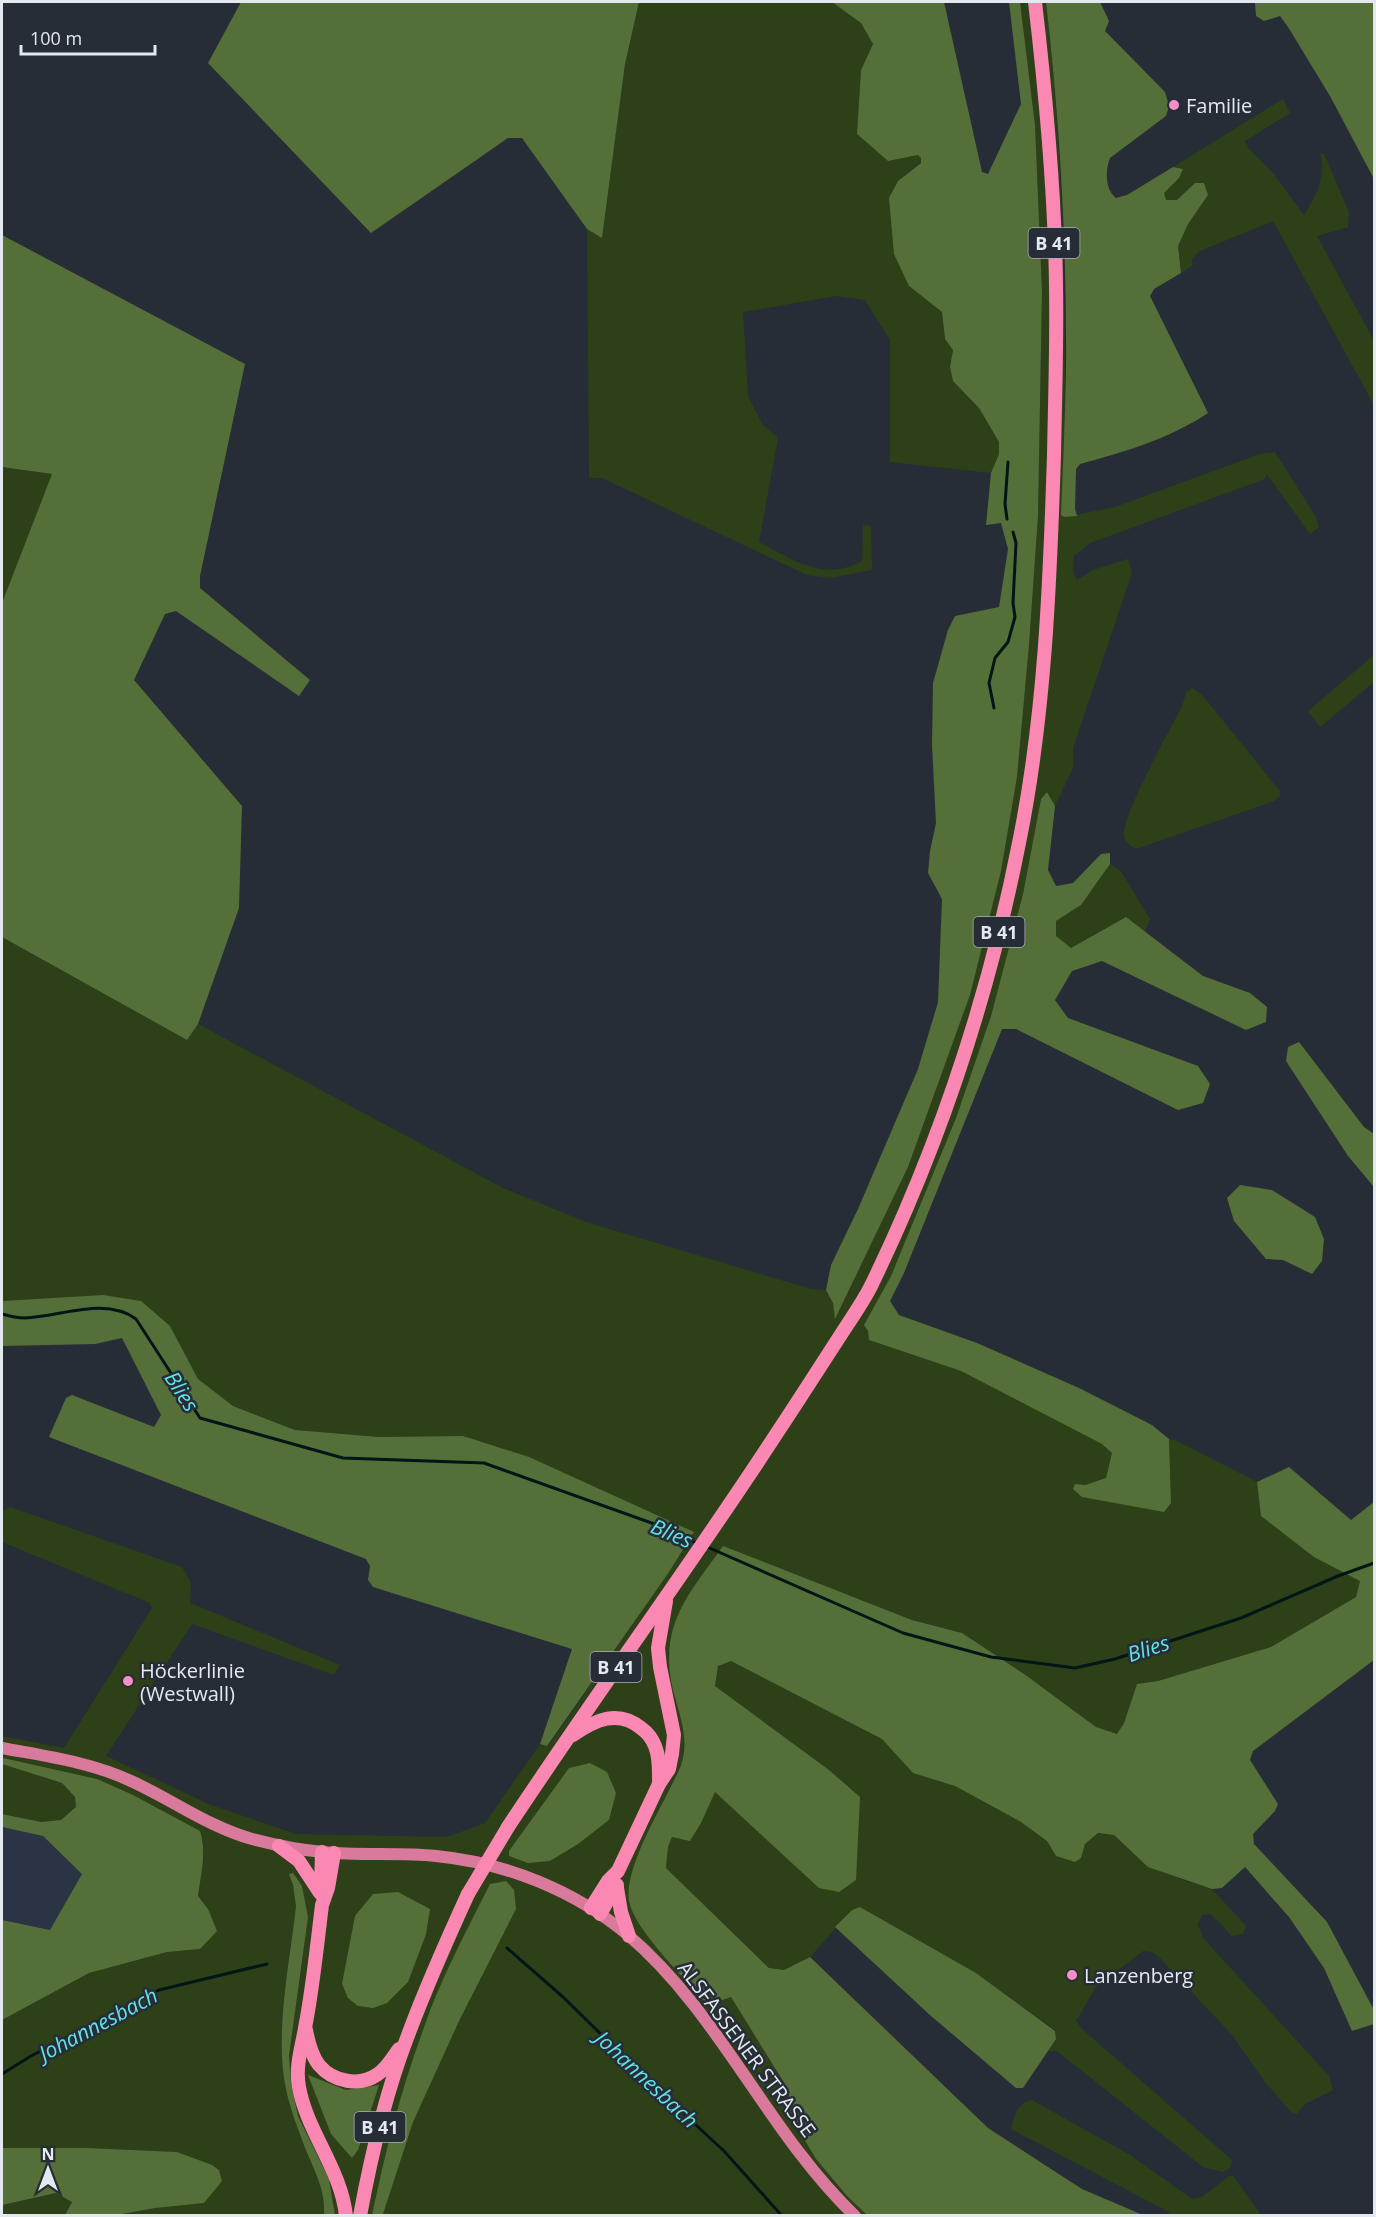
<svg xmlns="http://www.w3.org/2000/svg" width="1376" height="2217" viewBox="0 0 1376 2217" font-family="'Open Sans',sans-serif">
	<rect width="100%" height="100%" fill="#262d37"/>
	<path fill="#2a3444" d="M2 1827 43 1836 82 1874 50 1930 2 1920Z"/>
	<g fill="#2e4017">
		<path d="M639 2H832L861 23 873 44 861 70 857 134 888 161 918 155 921 157V162L898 181 909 286 942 312 945 339 953 350 950 367 953 381 979 408 999 442V454L991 473 890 462V340L865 300 836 296 743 312 748 396 762 424 778 438 759 542C784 555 814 576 844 568 850 567 856 564 862 561L863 525 871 526 872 570 830 578 807 575 602 478H589L587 229 602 237 625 64Z"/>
		<path d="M1020 2H1046C1066 173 1066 345 1064 517L1115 507 1260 454 1275 452 1316 517 1319 527 1310 534 1267 474 1265 479 1090 543 1074 556 1073 572 1077 580 1093 570 1128 559 1132 573 1073 748V768L1055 806 1047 792 1041 799 1023 894 991 1016 956 1118 891 1276 864 1325 868 1331 869 1340 961 1371 1102 1444 1112 1453 1106 1478 1085 1485 1171 1503 1169 1439 1177 1441 1257 1482 1261 1516 1360 1581 1356 1597 1271 1647 1158 1681 1137 1684 1124 1723 1117 1734 1096 1727 1027 1676 962 1633 913 1620 722 1547 690 1592 668 1653 673 1688 685 1734 682 1762 652 1826 629 1901 637 1921 711 2004 731 1997 786 2086 790 2100 791 2117 816 2159 847 2196 867 2215H335L329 2179 298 2116 291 2082 289 2056 308 1917 289 1875 293 1885 296 1906C290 1960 275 2031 285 2084 288 2102 295 2121 301 2137 310 2164 326 2186 324 2215H117L155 2208 177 2152 88 2148H2V2020L89 1973 167 1952 200 1949 208 1909 198 1896 204 1859 203 1840 2 1759V1736L64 1748 152 1608 150 1603 2 1542V1511L10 1507 182 1567 191 1583 190 1603 340 1665 334 1675 192 1624 106 1756 211 1805 296 1834 447 1837 485 1823 540 1744 548 1746 667 1575 463 1436 379 1437 295 1430 233 1406 198 1379 170 1326 103 1295 2 1301V937L187 1040 198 1024 503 1188 586 1222 811 1289 826 1290 833 1303 835 1317 908 1167 970 995 1001 871 1017 777 1029 645 1038 516 1042 291 1035 125Z"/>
		<path d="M1283 99 1290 113 1245 141 1249 149 1273 173 1304 215C1317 195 1326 177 1320 153L1324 154 1349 212 1348 227 1317 236 1374 341V405L1273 221 1200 251 1192 259V266L1181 273 1178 246 1188 224 1208 195 1204 183H1195L1177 201 1165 200 1164 193 1179 178 1183 169 1173 167Z"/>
		<path d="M2 467 52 474 2 603Z"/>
		<path d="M1374 655V682L1320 727 1308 711Z"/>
		<path d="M1192 688 1203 696 1280 791V796L1274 801 1136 849C1131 847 1125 842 1124 836 1121 817 1171 728 1182 706L1186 693Z"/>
		<path d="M1110 864 1120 870 1150 919 1145 932 1126 917 1071 948 1055 936 1056 921 1081 905Z"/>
		<path d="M731 1660 882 1739 913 1773 955 1786 1021 1822 1047 1841 1056 1856 1081 1858 1085 1844 1098 1833 1114 1835 1132 1852 1180 1879 1212 1889 1246 1926 1243 1934 1232 1936 1211 1914 1202 1915 1198 1925 1203 1938 1329 2076 1333 2090 1305 2104 1297 2114 1291 2112 1265 2082 1232 2035 1160 1958 1152 1952 1143 1951 1096 1987 1076 2021 1082 2029 1232 2160 1230 2168 1223 2172 1203 2167 1057 2051H1048L1056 2039 1055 2030 976 1973 860 1907 852 1910 810 1957 784 1970 769 1968 666 1868 668 1847 672 1837 701 1823 715 1791 739 1813 859 1797 829 1770 715 1686 718 1666Z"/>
		<path d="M2 1764 62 1783 75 1797 77 1808 61 1820 41 1822 2 1814Z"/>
		<path d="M1032 2100 1130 2155 1192 2199 1202 2197 1229 2176H1233L1261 2215H1169V2212L1011 2129C1014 2116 1018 2102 1032 2100Z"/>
		<path d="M56 2193 72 2202 65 2215 2 2216V2205Z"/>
	</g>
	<g fill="#556f38">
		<path d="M241 2H639L625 64 602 238 587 229 522 138H508L371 233 208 63Z"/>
		<path d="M832 2H944L982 172 988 174 1021 104 1009 2H1020L1035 125 1042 291 1038 516 1029 645 1017 777 1001 871 970 995 908 1167 835 1319 833 1303 826 1290 831 1265 858 1209 918 1069 938 1002 942 899 928 873 930 851 936 823 932 745 933 683 948 630 955 616 999 607 1008 549 1001 523 986 525 991 473 999 454V442L979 408 953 381 950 367 953 350 945 339 942 312 909 286 894 254 889 198 898 181 921 163V158L918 155 888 161 857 134 861 70 873 44 861 23Z"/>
		<path d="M1046 2H1100L1109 21 1105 31 1165 92 1169 106 1166 116 1110 158C1105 171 1105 189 1116 198L1127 195 1173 167 1183 169 1179 178 1164 193 1166 200H1177L1195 183H1204L1208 195 1188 224 1178 246 1181 273 1154 289 1150 296 1208 413C1169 439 1124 452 1080 464L1076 469 1075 509 1077 516 1064 517 1061 515C1063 467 1065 418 1066 370 1067 247 1060 123 1046 2Z"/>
		<path d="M1257 2H1374V179L1330 96 1288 27 1280 16 1264 21 1256 16 1255 3Z"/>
		<path d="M2 235 245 364 200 576V588L310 680 299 696 176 611 165 614 134 680 242 806 239 908 198 1024 187 1040 2 937V603L52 474 2 467Z"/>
		<path d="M1047 792 1055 806 1048 870 1056 886 1073 883 1101 854 1110 853V864L1081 905 1056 921V936L1071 948 1126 917 1203 976 1250 993 1267 1007 1266 1022 1246 1030 1102 961 1072 971 1055 1000 1068 1018 1198 1066 1210 1084 1203 1103 1178 1110 1016 1029H1002L904 1273 890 1301 899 1315 977 1343 1079 1388 1152 1425 1169 1439 1171 1503 1164 1512 1082 1497 1073 1489 1075 1484 1085 1485 1106 1478 1112 1453 1102 1444 961 1371 869 1340 868 1331 864 1325 891 1276 956 1118 991 1016 1023 894 1041 799Z"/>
		<path d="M1299 1042 1364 1127 1374 1134V1187L1348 1156 1286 1061 1288 1047Z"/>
		<path d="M1240 1185 1272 1190 1315 1217 1324 1239 1322 1261 1312 1274 1283 1260 1266 1259 1234 1221 1227 1198Z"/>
		<path d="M103 1295 141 1301 170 1326 198 1379 233 1406 295 1430 379 1437 463 1436 529 1457 694 1532 667 1575 547 1746 540 1744 572 1649 373 1587 368 1580 370 1566 366 1559 49 1437 66 1398 72 1395 154 1427 161 1415 122 1338 95 1344 2 1346V1301Z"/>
		<path d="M1289 1467 1351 1520 1374 1502V1660L1253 1751 1250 1760 1278 1804 1275 1811 1253 1834 1254 1844 1327 1922 1374 2010V2024L1352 2031 1324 1968 1289 1917 1245 1867 1222 1888 1212 1889 1148 1867 1114 1835 1098 1833 1085 1844 1081 1858 1075 1862 1056 1856 1047 1841 1021 1822 955 1786 913 1773 882 1739 731 1661 718 1666 715 1686 829 1770 860 1797 856 1880 839 1892 819 1888 715 1792 701 1823 690 1841 672 1837 668 1847 666 1868 769 1968 784 1970 810 1957 988 2128 1082 2189 1143 2215H867L847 2196 816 2159 791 2117 790 2100 786 2086 731 1997 711 2004 702 1999C683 1976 634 1929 629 1901 624 1869 659 1812 673 1782 676 1776 680 1769 682 1762 689 1736 679 1714 673 1690 658 1626 688 1595 723 1546L912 1620 962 1633 1027 1676 1096 1727 1117 1734 1124 1723 1137 1684 1158 1681 1271 1647 1356 1597 1360 1581 1314 1557 1261 1516 1257 1482Z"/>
		<path d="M3 1758 97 1779 133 1795 200 1831C207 1852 201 1874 198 1896L208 1909 217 1931 200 1949 167 1952 89 1973 2 2020V1920L50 1930 82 1874 43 1836 2 1827V1814L41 1822 61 1820 76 1807 75 1797 62 1783 2 1764Z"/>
		<path d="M590 1763 607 1772 616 1793 609 1820 578 1844 550 1861 528 1863 509 1856V1851L569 1768Z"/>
		<path d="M293 1873 302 1886 308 1917 289 2056 291 2082 298 2116 329 2179 335 2215H324C326 2186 310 2164 301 2137 295 2121 288 2102 285 2084 275 2030 290 1961 296 1906L293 1885 289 1874Z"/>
		<path d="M506 1881 514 1890 516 1909 459 2021 413 2122 383 2214 372 2215C385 2153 401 2090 423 2030 440 1980 466 1932 490 1884Z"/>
		<path d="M398 1892 430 1909 426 1934 408 1982 387 2003 373 2008 358 2006 348 1998 342 1984 355 1916 373 1894Z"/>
		<path d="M860 1907 976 1973 1055 2031 1056 2039 1023 2088H1016L931 2016 835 1927 852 1910Z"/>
		<path d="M308 2075 346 2090 379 2085 358 2150 352 2158 331 2134Z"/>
		<path d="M2 2148H88L177 2152 212 2165 219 2170 222 2181 204 2203 155 2208 117 2215H65L72 2202 56 2193 2 2205Z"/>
	</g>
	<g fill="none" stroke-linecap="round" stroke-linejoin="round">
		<g stroke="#001617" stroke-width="3">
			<path d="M1007 519 1005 504 1008 462"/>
			<path d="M994 708 989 683 995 658 1008 642 1015 617 1013 603 1016 543 1013 532"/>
			<path d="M2 1314C9 1316 17 1318 25 1318 60 1317 105 1296 136 1319L200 1418 343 1458 484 1463 657 1525 699 1544"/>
			<path d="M705 1546 903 1633 991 1657 1075 1668 1115 1659 1241 1618 1338 1576 1374 1563"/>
			<path d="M507 1948 563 1997 658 2090 724 2151 782 2216"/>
			<path d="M2 2074 31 2056 159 1990 267 1964"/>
		</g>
		<path stroke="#d97a9c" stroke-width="12" d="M2 1748C44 1756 91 1762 131 1781 171 1799 209 1827 252 1839 275 1845 299 1850 323 1852 360 1856 398 1852 436 1856 506 1863 574 1890 628 1935 720 2013 768 2133 855 2216"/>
		<g stroke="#fb88b2" stroke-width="14">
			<path d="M573 1735C595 1720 618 1709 641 1728 648 1733 652 1738 655 1746 660 1758 659 1771 659 1784"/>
			<path d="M508 1827C595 1695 689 1568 775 1436 797 1403 818 1370 840 1336 850 1320 862 1304 871 1286 940 1144 990 992 1020 838 1045 713 1050 582 1054 455 1055 399 1057 343 1056 287 1055 192 1046 96 1035 2"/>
			<path d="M279 1846 299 1861 320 1893"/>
			<path d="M334 1853 328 1888 322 1905C317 1945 313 1987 305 2028 302 2047 295 2066 299 2087 307 2132 341 2169 346 2216"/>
			<path d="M321 1886 322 1852"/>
			<path d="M617 1888 621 1912 629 1936"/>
			<path d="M591 1908 608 1881 618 1871 659 1784 669 1769 672 1754 674 1735 660 1667 658 1648 666 1601"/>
			<path d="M600 1914 617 1885"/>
			<path d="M306 2030C308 2041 311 2055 319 2065 333 2082 360 2087 378 2074 387 2068 393 2057 399 2049"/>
			<path d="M360 2216C371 2156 385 2095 407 2038 425 1989 446 1942 468 1894"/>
		</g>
		<path stroke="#fb88b2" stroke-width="14" d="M468 1894 508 1827"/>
	</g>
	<g fill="#f98fc9" stroke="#262d37" stroke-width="2">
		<circle cx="1174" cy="105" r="6"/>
		<circle cx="128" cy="1681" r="6"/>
		<circle cx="1072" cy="1975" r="6"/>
	</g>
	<g text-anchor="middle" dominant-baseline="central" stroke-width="5" stroke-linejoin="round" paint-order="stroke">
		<g fill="#262d37" stroke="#abb1b8" stroke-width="1.5">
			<rect x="1028.5" y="228" width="51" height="30" rx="4.5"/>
			<rect x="973.5" y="917" width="51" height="30" rx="4.5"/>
			<rect x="590.5" y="1652" width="51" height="30" rx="4.5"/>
			<rect x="354.5" y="2112" width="51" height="30" rx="4.5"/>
		</g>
		<g font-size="18" font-weight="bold" fill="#e4e9f0">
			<text x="1054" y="243">B 41</text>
			<text x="999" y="932">B 41</text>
			<text x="616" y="1667">B 41</text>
			<text x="380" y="2127">B 41</text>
		</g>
		<g font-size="20" fill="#e4e9f0" stroke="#262d37" text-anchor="start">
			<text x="1186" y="105">Familie</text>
			<text x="140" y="1670">Höckerlinie<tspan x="140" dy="23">(Westwall)</tspan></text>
			<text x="1084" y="1975">Lanzenberg</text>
		</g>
		<g font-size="20" fill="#e4e9f0" stroke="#262d37">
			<text transform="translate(747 2049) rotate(53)">ALSFASSENER STRASSE</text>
		</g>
		<g font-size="21" font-style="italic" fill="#5ee4e8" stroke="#262d37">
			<text transform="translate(182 1391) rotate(57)">Blies</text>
			<text transform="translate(672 1533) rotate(23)">Blies</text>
			<text transform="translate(1148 1648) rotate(-18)">Blies</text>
			<text transform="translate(98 2024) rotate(-28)">Johannesbach</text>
			<text transform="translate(647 2079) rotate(43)">Johannesbach</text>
		</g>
	</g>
	<rect width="1376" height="2217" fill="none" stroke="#e4e9f0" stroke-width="6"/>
	<g transform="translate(48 2169)" stroke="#262d37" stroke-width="4.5" paint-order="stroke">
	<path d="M0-4.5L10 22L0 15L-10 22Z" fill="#e4e9f0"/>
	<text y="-9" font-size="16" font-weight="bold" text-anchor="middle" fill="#e4e9f0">N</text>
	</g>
	<path d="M21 45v9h134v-9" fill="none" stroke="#e4e9f0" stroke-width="3"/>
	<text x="30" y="45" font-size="18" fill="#e4e9f0" stroke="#262d37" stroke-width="4.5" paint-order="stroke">100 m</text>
</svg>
